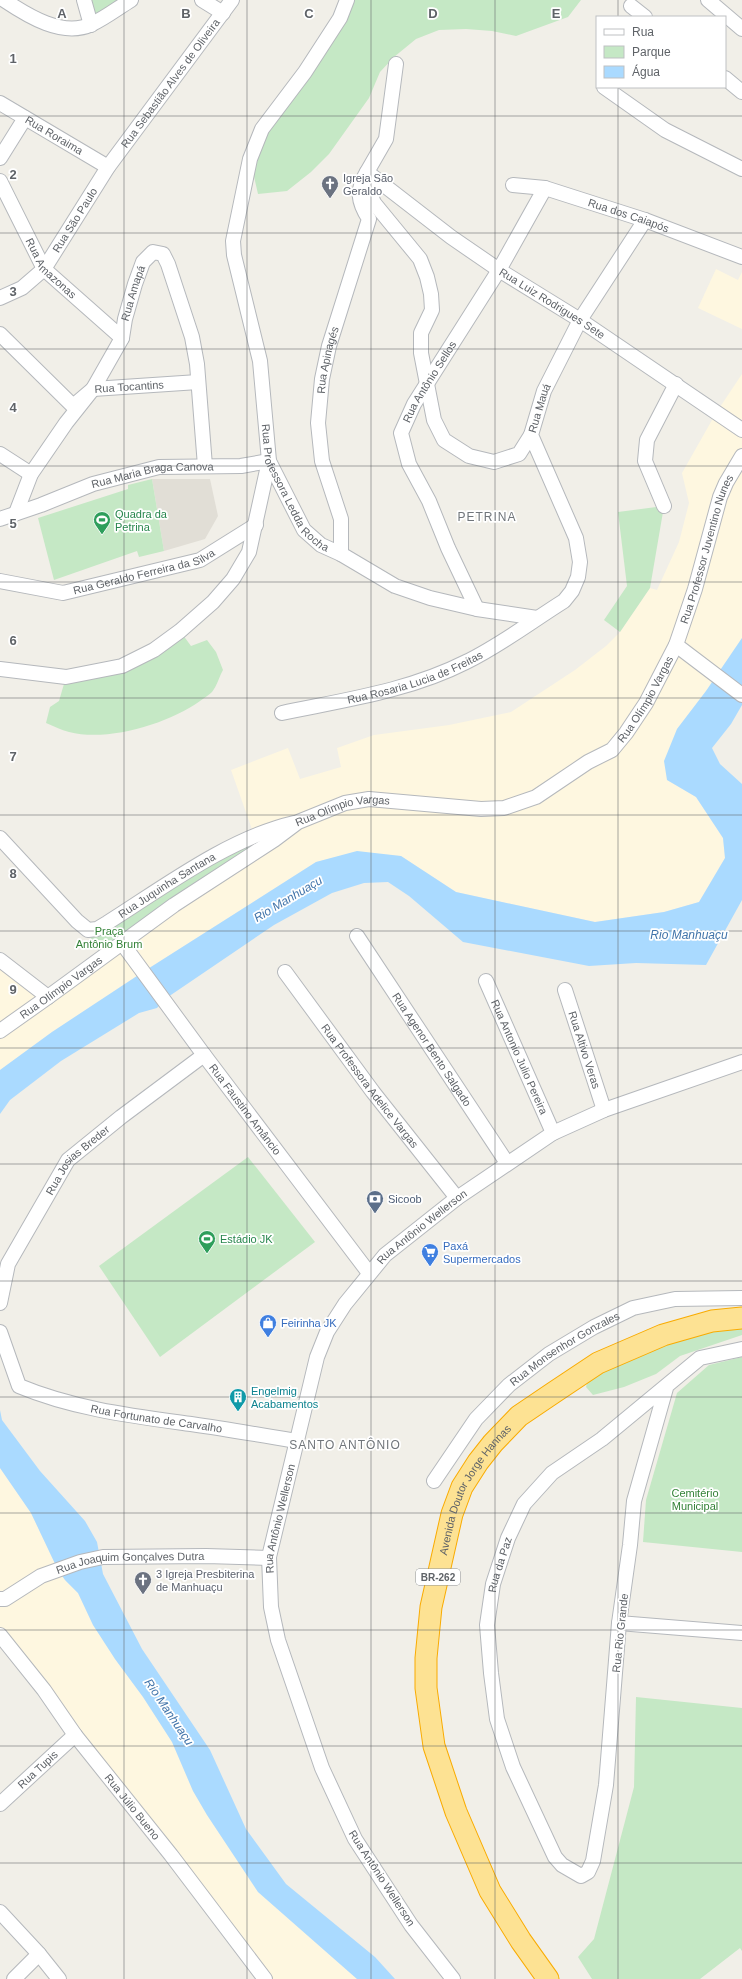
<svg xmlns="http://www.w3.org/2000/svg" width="742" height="1979" viewBox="0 0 742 1979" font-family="Helvetica,sans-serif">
	<rect width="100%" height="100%" fill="#f1efe8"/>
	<g fill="#fef7e0">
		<path d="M716 269 738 280 742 272V329L698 308Z"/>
		<path d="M742 374V638L706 691 677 729 667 780 696 797 723 838 725 858 699 902 664 912 595 922 456 892 401 856 357 852 316 862 143 972 52 1032 0 1070V965L49 997 254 835 231 770 288 748 300 779 341 767 337 748 374 735 449 725 511 712 575 670 606 646 620 632 650 588 657 590 679 542 689 503 682 473 716 413Z"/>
		<path d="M0 1468 31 1513 58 1570 65 1580 78 1593 93 1625 115 1659 143 1697 172 1742 193 1791 207 1815 258 1892 357 1979H265L0 1635Z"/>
	</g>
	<path fill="#e1ded6" d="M152 479H210L218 516 205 539 164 551Z"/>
	<g fill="#c5e8c5">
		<path d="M84 0H131L91 25Z"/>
		<path d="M347 0H581L568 17 516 36 492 31 466 29 439 30 416 39 394 57 380 72 369 98 329 154 311 172 287 191 258 194 250 159Z"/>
		<path d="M152 479 164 551 139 557 137 551 54 580 38 518 128 489V485Z"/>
		<path d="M664 506 650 588 620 632 604 620 627 586 618 512Z"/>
		<path d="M180 631 191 646 207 640 216 652 223 670C219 677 217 686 212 692 209 695 204 698 200 701 168 724 108 742 69 732 61 730 54 726 46 723L50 707 59 701 66 677 122 666Z"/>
		<path d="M298 822 103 958 84 927 88 930 198 866Z"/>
		<path d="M248 1157 315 1242 160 1357 99 1266Z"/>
		<path d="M742 1325V1335L680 1356 656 1374 624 1387 593 1395 586 1387 588 1380 592 1377 675 1339Z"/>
		<path d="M742 1357V1552L643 1542 646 1500 677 1393 709 1365Z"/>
		<path d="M636 1697 742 1708V1951L740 1948 700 1979H592L578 1957 594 1939 634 1787Z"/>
	</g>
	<g fill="#aadaff">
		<path d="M742 638V705L731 724 712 748 720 764 742 784V900L706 965 636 963 589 966 463 942 409 896 388 882 364 883 332 893 274 925 165 999 157 1008 139 1013 61 1061 10 1100 0 1114V1070L52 1032 143 972 316 862 357 851 401 856 456 892 595 922 664 912 699 902 725 858 723 838 696 797 667 780 664 761 677 729 706 691Z"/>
		<path d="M0 1410 2 1420 40 1471 85 1521 97 1542 103 1574 142 1649 210 1750 246 1829 286 1884 375 1957 395 1979H357L258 1892 207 1815 193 1791 172 1742 143 1697 115 1659 93 1625 78 1593 65 1580 58 1570 31 1513 0 1468Z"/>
	</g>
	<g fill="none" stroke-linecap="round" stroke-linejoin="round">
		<defs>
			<g id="minor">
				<path d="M4 0C28 16 63 38 92 24 105 18 118 8 131 0"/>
				<path d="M84 0 91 25"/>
				<path d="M202 0 223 13"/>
				<path id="s1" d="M347 0 340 18 305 72 262 129 250 159 233 241 234 255 260 361 269 461 304 530 321 545 341 554 395 586 430 598 477 609 537 618"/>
				<path d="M708 0 742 29"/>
				<path d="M631 6 645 17"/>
				<path d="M396 64 386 139 367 172 366 183 374 203 420 259 427 277 431 294 432 310 421 333V353L434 420 444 440 469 456 494 462 519 454 531 435"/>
				<path d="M725 78 742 92"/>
				<path d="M604 87 665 130 742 169"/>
				<path id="s2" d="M0 103 108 167"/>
				<path d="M0 158 25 118"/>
				<path id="s3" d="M0 181 44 269 122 338"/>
				<path id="s4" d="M513 185 545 188 645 220 742 257"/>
				<path id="s5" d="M0 298 22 288 44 269 108 167 232 0"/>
				<path id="s6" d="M0 334 73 406 93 389 198 382"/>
				<path d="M0 454 31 474"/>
				<path d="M664 506 645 461 647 440 676 384"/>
				<path id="s7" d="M16 513 31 474 66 423 93 389 122 338 125 319 135 284 143 262 153 252 163 254 168 264 192 337 197 364 205 466"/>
				<path id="s8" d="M0 519 41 505 93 484 159 467 241 466 269 461 249 552 233 579 213 602 180 631 154 650 122 666 66 677 0 669"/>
				<path id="s9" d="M341 554V519L322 461 318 423 322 379 329 346 369 219C358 202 356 190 367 172L451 237 499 270 580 320 742 430"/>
				<path id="s10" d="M0 581 63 593 200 560 256 525"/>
				<path id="s11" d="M477 609 448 548 429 501 409 464 401 433 414 404 499 270 545 188"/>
				<path d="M676 645 742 695"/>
				<path id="s12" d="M282 713C344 700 409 691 466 662 501 645 532 621 564 601L572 591 578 577 580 562 576 538 531 435 544 391 580 320 645 220"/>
				<path id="s13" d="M0 838 77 921 88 930 97 929 107 923C164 887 229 838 294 823"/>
				<path id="s14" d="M357 936 507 1163"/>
				<path id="s15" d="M122 943 204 1055 369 1273"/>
				<path d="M0 960 48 997"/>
				<path id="s16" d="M285 972 373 1092 457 1198"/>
				<path id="s17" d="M486 981 553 1133"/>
				<path id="s18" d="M565 990 604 1110"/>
				<path id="s19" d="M0 1031 48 997 174 905 274 840 298 822 345 803 369 799 481 809 504 808 536 797 588 762 612 750 626 733 646 703 676 645 695 589 720 497 726 483 742 456"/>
				<path id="s20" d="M0 1303 8 1264 68 1160 121 1117 204 1055"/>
				<path id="s21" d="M0 1332 19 1386C74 1409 133 1416 191 1424 226 1429 261 1435 296 1441"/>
				<path id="s22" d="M666 1388 634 1501 630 1545 619 1623 606 1785 593 1861 588 1872 581 1876 562 1865 555 1857 513 1767 497 1719 491 1673 487 1625 493 1584 508 1538 524 1504 552 1473 602 1439 700 1358 742 1349"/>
				<path id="s23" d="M434 1481 476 1419 509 1385 549 1354 594 1327 633 1308 675 1299 742 1298"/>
				<path id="s24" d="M0 1599H5L41 1576 80 1562 103 1557 206 1556 269 1558"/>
				<path d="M619 1623 742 1633"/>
				<path id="s25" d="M0 1635 44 1690 75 1735 171 1855 265 1979"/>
				<path id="s26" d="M0 1804 75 1735"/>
				<path d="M0 1912 39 1954 59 1979"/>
				<path d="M14 1979 39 1954"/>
				<path id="s27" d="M453 1979 411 1925 355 1839 322 1768 278 1640 271 1607 269 1557 317 1357 327 1332 345 1304 385 1255 457 1198 553 1133 604 1110 742 1062"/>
			</g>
			<g id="highway">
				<path id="s28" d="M548 1979 521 1941 490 1891 456 1812 434 1746 426 1688V1658L431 1607 452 1514 462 1487 478 1462 493 1443 519 1416 553 1393 598 1363 663 1335 712 1321 742 1318"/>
			</g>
		</defs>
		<use href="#minor" stroke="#b5b8bc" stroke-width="16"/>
		<use href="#highway" stroke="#f9ab00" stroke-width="23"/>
		<use href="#minor" stroke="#fff" stroke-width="14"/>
		<use href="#highway" stroke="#fde293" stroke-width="21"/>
	</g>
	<path fill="none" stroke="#5f6368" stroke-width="1" stroke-opacity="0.55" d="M124 0V1979M247 0V1979M371 0V1979M495 0V1979M618 0V17M618 87V1979M0 116H742M0 233H742M0 349H742M0 466H742M0 582H742M0 698H742M0 815H742M0 931H742M0 1048H742M0 1164H742M0 1281H742M0 1397H742M0 1513H742M0 1630H742M0 1746H742M0 1863H742"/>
	<defs>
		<symbol id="church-pin" viewBox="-11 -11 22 30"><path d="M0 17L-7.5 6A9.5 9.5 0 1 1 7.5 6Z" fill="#6b7280" stroke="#fff"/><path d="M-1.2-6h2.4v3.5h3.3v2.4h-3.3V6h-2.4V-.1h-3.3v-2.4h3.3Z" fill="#fff"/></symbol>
		<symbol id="stadium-pin" viewBox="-11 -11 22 30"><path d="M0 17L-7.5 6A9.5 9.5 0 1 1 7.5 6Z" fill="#2e9e5b" stroke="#fff"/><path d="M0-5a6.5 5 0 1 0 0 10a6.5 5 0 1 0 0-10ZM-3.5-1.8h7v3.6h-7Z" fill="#fff"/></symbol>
		<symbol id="bank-pin" viewBox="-11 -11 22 30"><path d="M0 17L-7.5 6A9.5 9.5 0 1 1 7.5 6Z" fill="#5c6f8a" stroke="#fff"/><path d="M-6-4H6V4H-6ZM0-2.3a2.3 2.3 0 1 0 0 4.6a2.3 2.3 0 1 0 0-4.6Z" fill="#fff"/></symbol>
		<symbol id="supermarket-pin" viewBox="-11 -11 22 30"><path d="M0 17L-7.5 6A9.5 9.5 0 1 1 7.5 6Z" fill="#3f7fe0" stroke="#fff"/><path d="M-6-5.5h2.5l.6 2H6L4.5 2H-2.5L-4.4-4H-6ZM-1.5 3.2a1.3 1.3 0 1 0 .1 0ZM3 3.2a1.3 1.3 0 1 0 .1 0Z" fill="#fff"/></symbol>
		<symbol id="shop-pin" viewBox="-11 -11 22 30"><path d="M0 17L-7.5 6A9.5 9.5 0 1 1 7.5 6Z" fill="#3f7fe0" stroke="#fff"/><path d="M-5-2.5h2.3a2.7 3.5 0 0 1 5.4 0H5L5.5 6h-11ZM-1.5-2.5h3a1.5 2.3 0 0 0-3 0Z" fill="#fff"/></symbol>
		<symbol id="building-pin" viewBox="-11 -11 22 30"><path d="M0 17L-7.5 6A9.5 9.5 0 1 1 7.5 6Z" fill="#0f9aa8" stroke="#fff"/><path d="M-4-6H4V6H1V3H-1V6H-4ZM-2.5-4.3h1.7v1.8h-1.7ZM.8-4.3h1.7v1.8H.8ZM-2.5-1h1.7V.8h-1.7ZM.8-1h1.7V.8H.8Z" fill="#fff"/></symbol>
	</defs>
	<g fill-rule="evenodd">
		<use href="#church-pin" x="320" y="174" width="20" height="27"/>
		<use href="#stadium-pin" x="92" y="510" width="20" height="27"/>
		<use href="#bank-pin" x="365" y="1189" width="20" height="27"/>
		<use href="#stadium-pin" x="197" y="1229" width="20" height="27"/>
		<use href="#supermarket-pin" x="420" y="1242" width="20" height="27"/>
		<use href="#shop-pin" x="258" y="1313" width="20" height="27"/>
		<use href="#building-pin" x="228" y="1387" width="20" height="27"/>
		<use href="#church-pin" x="133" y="1570" width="20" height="27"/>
	</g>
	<g text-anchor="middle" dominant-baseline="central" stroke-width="3.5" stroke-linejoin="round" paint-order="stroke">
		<rect fill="#fff" stroke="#8f9295" stroke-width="1" x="416" y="1569" width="44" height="16" rx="3"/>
		<g font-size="10" font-weight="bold" fill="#5f6368">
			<text x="438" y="1577">BR-262</text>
		</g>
		<g font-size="11" fill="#5f6368" stroke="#fff">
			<text stroke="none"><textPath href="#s5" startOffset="278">Rua Sebastião Alves de Oliveira</textPath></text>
			<text stroke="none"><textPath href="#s2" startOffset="63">Rua Roraima</textPath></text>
			<text stroke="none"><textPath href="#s4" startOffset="120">Rua dos Caiapós</textPath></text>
			<text stroke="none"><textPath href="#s5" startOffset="111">Rua São Paulo</textPath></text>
			<text stroke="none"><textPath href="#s3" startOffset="102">Rua Amazonas</textPath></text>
			<text stroke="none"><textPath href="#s7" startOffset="252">Rua Amapá</textPath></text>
			<text stroke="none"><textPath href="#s9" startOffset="623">Rua Luiz Rodrigues Sete</textPath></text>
			<text stroke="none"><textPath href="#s9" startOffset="198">Rua Apinagés</textPath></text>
			<text stroke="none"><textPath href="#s11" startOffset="251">Rua Antônio Sellos</textPath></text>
			<text stroke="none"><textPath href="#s6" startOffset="165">Rua Tocantins</textPath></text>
			<text stroke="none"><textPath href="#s12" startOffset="515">Rua Mauá</textPath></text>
			<text stroke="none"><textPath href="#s8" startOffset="160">Rua Maria Braga Canova</textPath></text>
			<text stroke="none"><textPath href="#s1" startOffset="530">Rua Professora Ledda Rocha</textPath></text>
			<text stroke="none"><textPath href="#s19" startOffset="922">Rua Professor Juventino Nunes</textPath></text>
			<text stroke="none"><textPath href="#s10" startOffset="148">Rua Geraldo Ferreira da Silva</textPath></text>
			<text stroke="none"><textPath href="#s12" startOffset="138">Rua Rosaria Lucia de Freitas</textPath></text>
			<text stroke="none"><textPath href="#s19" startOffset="759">Rua Olímpio Vargas</textPath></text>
			<text stroke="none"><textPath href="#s19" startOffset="411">Rua Olímpio Vargas</textPath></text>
			<text stroke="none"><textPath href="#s13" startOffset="219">Rua Juquinha Santana</textPath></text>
			<text stroke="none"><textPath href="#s19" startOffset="75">Rua Olímpio Vargas</textPath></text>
			<text stroke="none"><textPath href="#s14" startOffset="136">Rua Agenor Bento Salgado</textPath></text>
			<text stroke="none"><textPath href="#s18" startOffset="63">Rua Altivo Veras</textPath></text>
			<text stroke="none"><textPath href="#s17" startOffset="83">Rua Antonio Julio Pereira</textPath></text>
			<text stroke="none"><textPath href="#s16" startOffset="142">Rua Professora Adelice Vargas</textPath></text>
			<text stroke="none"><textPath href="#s15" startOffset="207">Rua Faustino Amâncio</textPath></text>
			<text stroke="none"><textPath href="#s20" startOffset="166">Rua Josias Breder</textPath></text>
			<text stroke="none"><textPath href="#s27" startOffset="844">Rua Antônio Wellerson</textPath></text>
			<text stroke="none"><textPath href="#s23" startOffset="189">Rua Monsenhor Gonzales</textPath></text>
			<text stroke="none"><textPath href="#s21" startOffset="199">Rua Fortunato de Carvalho</textPath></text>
			<text stroke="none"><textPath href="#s28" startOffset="528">Avenida Doutor Jorge Hannas</textPath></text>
			<text stroke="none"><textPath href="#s27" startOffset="508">Rua Antônio Wellerson</textPath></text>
			<text stroke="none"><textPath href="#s24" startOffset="139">Rua Joaquim Gonçalves Dutra</textPath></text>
			<text stroke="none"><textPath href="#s22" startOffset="839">Rua da Paz</textPath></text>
			<text transform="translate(620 1633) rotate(-84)">Rua Rio Grande</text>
			<text stroke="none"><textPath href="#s26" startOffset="51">Rua Tupis</textPath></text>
			<text stroke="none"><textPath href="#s25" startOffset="217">Rua Júlio Bueno</textPath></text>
			<text transform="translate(382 1878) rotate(57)">Rua Antônio Wellerson</text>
		</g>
		<g font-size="11" fill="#5b616d" stroke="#fff" text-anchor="start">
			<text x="343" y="178">Igreja São<tspan x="343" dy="13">Geraldo</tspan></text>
			<text x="156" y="1574">3 Igreja Presbiterina<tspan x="156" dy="13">de Manhuaçu</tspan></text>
		</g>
		<g font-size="11" fill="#27864d" stroke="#fff" text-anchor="start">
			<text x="115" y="514">Quadra da<tspan x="115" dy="13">Petrina</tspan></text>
			<text x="220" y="1239">Estádio JK</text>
		</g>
		<g font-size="11" fill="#348238" stroke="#fff">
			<text x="109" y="931">Praça<tspan x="109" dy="13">Antônio Brum</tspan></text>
			<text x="695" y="1493">Cemitério<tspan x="695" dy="13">Municipal</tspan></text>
		</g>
		<g font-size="11" fill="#4e5e75" stroke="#fff" text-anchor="start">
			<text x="388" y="1199">Sicoob</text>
		</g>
		<g font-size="11" fill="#366cbe" stroke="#fff" text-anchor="start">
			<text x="443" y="1246">Paxá<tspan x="443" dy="13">Supermercados</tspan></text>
			<text x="281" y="1323">Feirinha JK</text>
		</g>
		<g font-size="11" fill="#0d838f" stroke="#fff" text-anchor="start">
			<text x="251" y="1391">Engelmig<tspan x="251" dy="13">Acabamentos</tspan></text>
		</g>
		<g font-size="12" letter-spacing="1" fill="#70757a" stroke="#fff">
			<text x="487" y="517">PETRINA</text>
			<text x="345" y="1445">SANTO ANTÔNIO</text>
		</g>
		<g font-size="12" font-style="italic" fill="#4174aa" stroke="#fff">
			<text transform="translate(288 899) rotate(-31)">Rio Manhuaçu</text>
			<text x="689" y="935">Rio Manhuaçu</text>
			<text transform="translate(169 1712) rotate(56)">Rio Manhuaçu</text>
		</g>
	</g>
	<g font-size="13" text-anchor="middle" font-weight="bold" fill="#5f6368" stroke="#fff" stroke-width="3.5" stroke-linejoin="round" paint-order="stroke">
		<text x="62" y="18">A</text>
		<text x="186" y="18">B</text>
		<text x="309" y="18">C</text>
		<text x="433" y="18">D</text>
		<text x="556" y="18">E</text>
		<text x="13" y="63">1</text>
		<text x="13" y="179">2</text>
		<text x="13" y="296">3</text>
		<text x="13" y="412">4</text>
		<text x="13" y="528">5</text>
		<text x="13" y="645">6</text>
		<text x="13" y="761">7</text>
		<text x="13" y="878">8</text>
		<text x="13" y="994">9</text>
	</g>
	<rect x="596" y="16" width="130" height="72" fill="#ffffff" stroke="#bfc1c3"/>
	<rect x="604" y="29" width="20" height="6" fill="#ffffff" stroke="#bfc1c3"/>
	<text x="632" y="36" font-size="12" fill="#5f6368">Rua</text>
	<rect x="604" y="46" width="20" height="12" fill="#c5e8c5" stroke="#bfc1c3"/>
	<text x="632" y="56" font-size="12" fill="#5f6368">Parque</text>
	<rect x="604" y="66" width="20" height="12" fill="#aadaff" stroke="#bfc1c3"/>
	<text x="632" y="76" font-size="12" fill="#5f6368">Água</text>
</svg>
